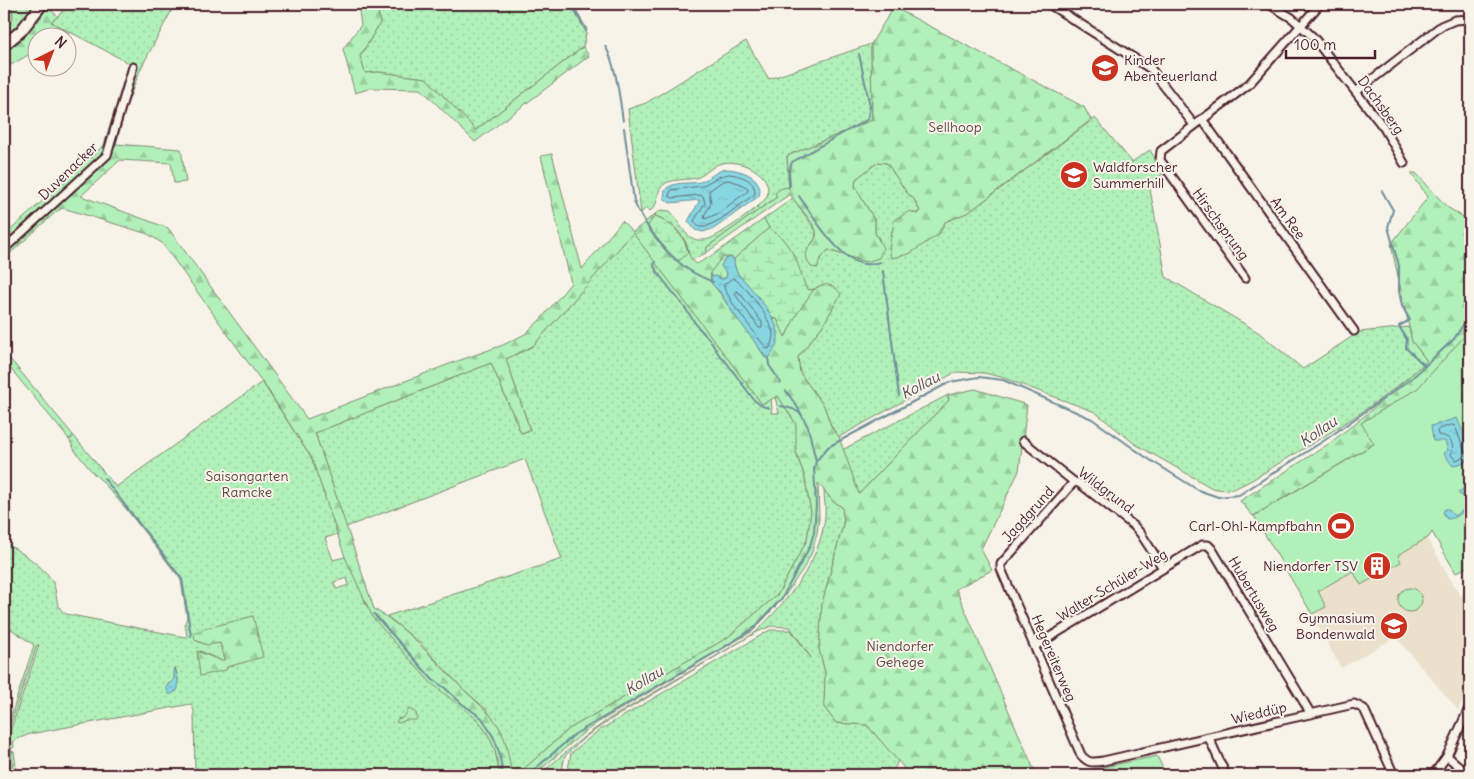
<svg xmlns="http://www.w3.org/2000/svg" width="1474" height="779" viewBox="0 0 1474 779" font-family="Delius,sans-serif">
	<defs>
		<pattern id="grass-dots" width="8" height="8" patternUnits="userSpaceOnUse" patternTransform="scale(1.25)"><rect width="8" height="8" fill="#b1f1b9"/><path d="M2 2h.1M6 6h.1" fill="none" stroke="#9ace9f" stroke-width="1.8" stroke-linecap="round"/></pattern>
		<pattern id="forest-firs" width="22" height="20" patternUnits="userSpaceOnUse" patternTransform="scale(1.25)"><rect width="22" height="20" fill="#b1f1b9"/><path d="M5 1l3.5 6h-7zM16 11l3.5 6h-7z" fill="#9ace9f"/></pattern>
		<pattern id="wetland-marsh" width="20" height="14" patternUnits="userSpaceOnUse" patternTransform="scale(1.25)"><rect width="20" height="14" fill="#b1f1b9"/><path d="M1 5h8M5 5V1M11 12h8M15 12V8" fill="none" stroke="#9ace9f"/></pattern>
		<pattern id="water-ripples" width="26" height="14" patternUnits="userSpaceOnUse" patternTransform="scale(1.25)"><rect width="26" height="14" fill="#87d7e2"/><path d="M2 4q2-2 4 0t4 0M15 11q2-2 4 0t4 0" fill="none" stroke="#76b8c2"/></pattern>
	</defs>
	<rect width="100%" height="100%" fill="#f7f3e8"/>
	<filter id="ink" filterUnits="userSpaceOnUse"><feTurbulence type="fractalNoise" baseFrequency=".02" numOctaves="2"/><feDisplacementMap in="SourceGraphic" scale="10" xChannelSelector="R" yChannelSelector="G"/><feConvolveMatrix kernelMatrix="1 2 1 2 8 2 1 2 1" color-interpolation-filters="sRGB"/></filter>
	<g filter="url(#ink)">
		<path fill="#ebe0cb" d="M1427 538 1460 596 1470 590V685L1458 710 1396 637 1341 668 1312 615 1326 607 1318 591 1353 571 1361 585 1401 563 1398 555Z"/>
		<g fill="url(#grass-dots)" stroke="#7e8872" fill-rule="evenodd">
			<path d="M17 4H35L16 27 4 36V29L13 18 12 7Z"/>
			<path d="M61 4H175L141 68 127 104 116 144 104 145 129 63 51 22 62 12Z"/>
			<path d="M377 4H572L587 29 583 47 476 130 426 78 378 72 365 73 360 57 380 23Z"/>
			<path d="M746 41 769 79 871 44 872 120 787 156 789 191 777 197 707 247 706 253 691 260C687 256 689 251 687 245 681 232 668 220 655 216V214L662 210 670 211C678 219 683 235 694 239 699 241 705 240 709 239 719 236 764 205 767 196 774 173 740 159 722 163 712 165 706 175 696 178 686 180 675 179 666 183 654 189 661 205 650 211L646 208 641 213 628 109 646 103Z"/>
			<path d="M1095 118 1132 162 1150 150 1164 173 1149 184 1166 277 1258 332 1303 369 1359 332 1409 327 1412 341 1427 361C1386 399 1337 429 1288 458 1272 467 1256 479 1238 487 1231 491 1220 490 1212 488L1135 444 1095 412 1001 377 984 373 956 372 839 437 831 426 824 406 800 373 798 357 823 325 841 294 818 286C814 290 811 291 806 288L782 238 769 228 764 219 793 198 816 231 815 239 807 250 819 261 828 250 866 262 880 240 875 233V221L855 187 856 179 878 162 887 163 907 193 914 199 920 211 894 226 890 236 939 234 945 222 969 212Z"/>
			<path d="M633 232 762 404 771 399 772 408 771 413H779L775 397 778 395 796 424 798 459 804 474 811 512 807 540 778 594 727 638 569 729 517 775H512L500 729 486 709 463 689 421 644 387 616 562 559 525 459 346 527 315 433 491 363 521 433 530 430 506 359 533 346Z"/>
			<path d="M262 382 312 459 338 534 325 538 333 560 345 557 360 586 366 605 446 694 478 720 489 736 495 750 500 775H195L194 711 191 704 30 734 13 741 14 747 11 749V751L14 752 17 775H14L9 735 39 645H37L10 726 4 738V731L8 725 34 645 4 624V542C20 552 40 563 51 579 59 591 53 606 66 614L185 637 187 636 185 624 187 617 181 581 179 577 127 510 101 480 93 473 76 452 68 438 71 439 73 435 116 487ZM347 578 349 585 336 589 334 582ZM253 616 227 667 200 651 222 661 224 660 220 643 204 644 195 640ZM175 667 178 679 177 691 169 694 168 684C177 680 173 675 175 667Z"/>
			<path d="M948 395 949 400 859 494 842 450Z"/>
			<path d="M824 490 833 501 842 507 844 521 822 604 819 649 825 672 824 707 836 723 867 725 898 760 892 775H567L571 753 598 731 770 630H791L811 658 790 627 771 626 755 633 610 720 585 737 565 756 561 775H539L585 736 609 719 755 633C787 601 820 563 825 517 826 508 824 499 824 490Z"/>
			<path d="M4 741 8 744 12 775H4Z"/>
		</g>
		<g fill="url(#forest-firs)" stroke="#7e8872">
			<path d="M358 4H377L380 23 360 56 365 73 378 72 426 78 476 130 583 47 589 56 475 142 421 89 371 88 355 93 343 49 361 25Z"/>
			<path d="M894 6 901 11 1084 107 1091 120 969 212 945 222 939 234 909 254 891 258C887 241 893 236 894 220L910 211 917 214 920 211 914 199 907 193 887 163 878 162 856 179 855 187 875 221V233L883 248 879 258 866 262 828 250 819 261 818 268 811 267C797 247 819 246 816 231 813 221 796 204 790 194L706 253 707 247 777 197 775 193 780 189 787 187 789 189 787 156 872 120 871 44Z"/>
			<path d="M12 7 13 18 4 29V15Z"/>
			<path d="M47 7 58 16 51 22 69 33 61 37 38 38 37 50 9 66 4 71V49L25 32 35 21 38 22Z"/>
			<path d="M116 144 181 149 186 182 174 183 171 163 120 160 81 196 168 228 307 419 452 363 503 345 525 334 541 319 571 283 541 156 552 154 582 269 622 221 633 232 655 214V216C669 220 683 233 687 247 690 256 689 258 697 264L716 253 764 219 769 228 734 259 730 257 710 273 711 283C720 292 725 301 732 312 744 327 756 341 765 358L778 336 773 318 777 319 786 336C794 318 817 263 841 294L823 325 798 357 800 373 824 406 831 426 839 437 859 494 949 400 948 395 975 389 1027 405 1019 471 981 549 992 570 956 589 1035 772 1041 775H901L904 768 867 725 836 723 824 707 825 672 819 649 822 604 844 521 842 507 833 501 818 483 819 519 817 533 812 552 805 566 784 597 753 631 597 723 582 734 534 775H517L569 729 727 638 778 594 807 540 811 512 804 474 796 453V424L778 396 762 404 633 233 533 346 506 359 530 430 521 433 491 363 315 433 374 609C409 629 434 660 462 688 475 701 489 711 499 727 507 740 509 760 512 775H500L495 750 489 736 478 720 431 683 373 618 345 557 312 459 268 390 162 243 148 234 63 208 57 211 4 259V236L104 145Z"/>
			<path d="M1411 173H1416L1447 207 1470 221V351L1377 442 1253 516 1240 501 1330 443 1368 413 1427 361 1412 341 1391 244 1428 197Z"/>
			<path d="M10 359 73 435 71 439 68 438 10 368 4 376V365Z"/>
			<path d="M253 616 263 657 227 667 226 670 200 676 197 651 222 661 225 659 220 643 207 645 195 640 194 634 200 630Z"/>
		</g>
		<g fill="url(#wetland-marsh)" stroke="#7e8872">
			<path d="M655 216C671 221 685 236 688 253L680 260H673L648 229V225Z"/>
			<path d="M769 228 782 238 795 256 806 288 809 290 814 289 797 314 785 337 777 319 773 318 744 280C737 274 734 268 734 259Z"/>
			<path d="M722 257H730L724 260 721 266 727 274 726 278 721 279 715 276 712 277 710 273Z"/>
			<path d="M409 709 416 713 417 718 416 720H406L399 723 396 722 398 719 404 717Z"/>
		</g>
		<g fill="#b1f1b9" stroke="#7e8872">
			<path d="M1470 330V565L1456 573 1432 532 1429 537 1398 555 1401 562 1361 585 1353 571 1318 591 1326 607 1312 614 1254 516 1374 444 1361 423 1418 388Z"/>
			<circle cx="1410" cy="600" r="12"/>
			<path d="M1157 756 1166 775H1087L1085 771Z"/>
		</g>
		<g fill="url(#water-ripples)" stroke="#6f8d99">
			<path d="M725 169C740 169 765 177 759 196L715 228 703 232 695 230 688 221 700 200 670 203 664 198 665 190C672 181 689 184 700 182 709 179 716 171 725 169Z"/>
			<path d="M730 257 734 259C734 268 737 274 744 280 755 293 780 320 778 338 777 346 773 353 768 360L731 310 720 292 711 283 712 277 715 276 721 279 726 278 727 274 721 266 724 260Z"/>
			<path d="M1457 418 1465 437 1470 460 1453 466 1443 453 1448 450 1445 441H1433L1431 426Z"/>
			<path d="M1467 487H1470V510C1461 511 1457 519 1447 519L1443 512 1445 509H1449L1454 516 1469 506 1462 495H1460L1458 492Z"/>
			<path d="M175 667 178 679V689L172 694H169L166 687 174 680Z"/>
		</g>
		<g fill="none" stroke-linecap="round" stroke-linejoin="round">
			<g stroke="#626974" stroke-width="1">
				<path d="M729 174C740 175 756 180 755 194L721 219 706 227H699L694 221 705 203 703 196 698 195 673 198 669 196 671 190 702 186 718 177Z"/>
				<path d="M728 180 739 183 748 188V191L717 214 705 219 704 216 711 203 709 191 721 182Z"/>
				<path d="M733 278C746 285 771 319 773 334 773 339 771 345 769 349L766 348 735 307 724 288V285Z"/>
				<path d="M736 291 739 292 762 322V328H759L735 294Z"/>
				<path d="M1452 425 1455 426 1466 455 1464 457 1456 460 1451 455C1455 444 1451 436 1438 435L1437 431 1439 429Z"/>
			</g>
			<g stroke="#6f8d99" stroke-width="2">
				<path d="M571 4 586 31"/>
				<path d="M605 46C616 63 620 101 623 121"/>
				<path d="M624 128 634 201C641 222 668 255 686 268 694 274 704 278 713 282"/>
				<path d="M790 186 789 172 792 162 868 119 870 106 859 54"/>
				<path d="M1382 191 1393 210 1388 227 1399 266V291L1402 306 1410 320 1399 326 1407 340 1406 348 1425 366"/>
				<path d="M799 196C812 215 835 253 857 262 864 266 872 264 880 262"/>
				<path d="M655 262 654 266 657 272 685 308 698 327 709 339 720 356 727 363 754 400 762 406 769 408"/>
				<path d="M883 271 899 396"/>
				<path d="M768 357 769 365 781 383"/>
				<path d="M786 391 798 408 808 427 816 461"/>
				<path d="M781 406 793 409 801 414"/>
				<path d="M104 478 182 579 191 636"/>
				<path d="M374 614 433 680 445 688 461 703 482 718 494 738 499 752 503 775"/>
				<path d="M528 775 575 734 721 649 754 628 782 598 810 546 814 532 816 505 814 469 816 461 828 447 950 382 979 377 1003 380 1092 419 1147 458 1198 490 1218 497 1239 495 1325 440 1411 379 1454 339 1470 314"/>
			</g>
			<defs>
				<g id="minor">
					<path d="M1049 4 1151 69 1194 125"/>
					<path d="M1269 4 1292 18 1313 37 1384 128 1404 163"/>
					<path d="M1357 91 1441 26 1455 20 1470 19"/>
					<path d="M1202 119 1354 331"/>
					<path d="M4 249 107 155 133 67"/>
					<path d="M1245 278 1160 160 1161 151 1249 84 1320 4"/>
					<path d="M1023 441 1074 482 1079 483 1134 526 1141 534 1163 568"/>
					<path d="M1074 482 1001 564V569L1081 755C1088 763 1092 763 1103 761L1354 704 1364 709 1394 775"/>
					<path d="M1035 646 1202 545H1208L1212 549 1311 714"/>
					<path d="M1209 738 1226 775"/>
					<path d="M1447 756 1469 775"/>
					<path d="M1433 775 1447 756 1470 706"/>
				</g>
				<path id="highway" d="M4 45 21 31 42 4"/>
			</defs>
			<use href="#minor" stroke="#4a1f2b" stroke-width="11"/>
			<use href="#highway" stroke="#4a1f2b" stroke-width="14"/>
			<use href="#minor" stroke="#f7f3e8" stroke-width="7"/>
			<use href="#highway" stroke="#f7f3e8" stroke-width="10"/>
		</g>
	</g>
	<defs>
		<symbol id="school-disc" viewBox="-11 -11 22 22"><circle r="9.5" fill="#c8321e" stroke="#f7f3e8"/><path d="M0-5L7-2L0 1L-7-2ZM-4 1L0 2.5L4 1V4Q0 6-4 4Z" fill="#fff"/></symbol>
		<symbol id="stadium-disc" viewBox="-11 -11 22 22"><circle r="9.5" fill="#c8321e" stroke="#f7f3e8"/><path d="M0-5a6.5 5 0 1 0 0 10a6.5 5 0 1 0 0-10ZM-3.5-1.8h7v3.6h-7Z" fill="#fff"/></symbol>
		<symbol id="building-disc" viewBox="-11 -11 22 22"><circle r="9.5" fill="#c8321e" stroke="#f7f3e8"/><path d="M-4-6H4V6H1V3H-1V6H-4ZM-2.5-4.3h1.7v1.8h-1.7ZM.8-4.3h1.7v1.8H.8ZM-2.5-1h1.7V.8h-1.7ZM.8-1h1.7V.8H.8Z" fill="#fff"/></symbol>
	</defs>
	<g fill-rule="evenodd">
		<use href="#school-disc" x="1089" y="52" width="32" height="32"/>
		<use href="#school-disc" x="1058" y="159" width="32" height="32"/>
		<use href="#stadium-disc" x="1325" y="510" width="32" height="32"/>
		<use href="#building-disc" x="1361" y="550" width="32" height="32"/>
		<use href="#school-disc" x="1378" y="610" width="32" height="32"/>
	</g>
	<g text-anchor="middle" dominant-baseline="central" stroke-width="4" stroke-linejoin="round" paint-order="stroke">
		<g font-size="14" fill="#4a1f2b" stroke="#f7f3e8" text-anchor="end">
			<text x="1124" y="60" text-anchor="start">Kinder<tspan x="1124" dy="16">Abenteuerland</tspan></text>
			<text x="1093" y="167" text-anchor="start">Waldforscher<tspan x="1093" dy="16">Summerhill</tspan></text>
			<text x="1322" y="526">Carl-Ohl-Kampfbahn</text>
			<text x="1358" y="566">Niendorfer TSV</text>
			<text x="1375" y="618">Gymnasium<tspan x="1375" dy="16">Bondenwald</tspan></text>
		</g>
		<g font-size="14" fill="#4a1f2b" stroke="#f7f3e8">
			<text transform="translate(1381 105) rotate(54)">Dachsberg</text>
			<text transform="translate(68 171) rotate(-44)">Duvenacker</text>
			<text transform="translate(1288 218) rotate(54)">Am Ree</text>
			<text transform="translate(1221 224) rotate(54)">Hirschsprung</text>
			<text transform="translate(1106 490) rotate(37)">Wildgrund</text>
			<text transform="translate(1028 514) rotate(-48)">Jagdgrund</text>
			<text transform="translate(1112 585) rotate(-31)">Walter-Schüler-Weg</text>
			<text transform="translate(1254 594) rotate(59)">Hubertusweg</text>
			<text transform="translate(1054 658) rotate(67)">Hegereiterweg</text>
			<text transform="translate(1259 713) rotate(-13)">Wieddüp</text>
		</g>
		<g font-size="14" fill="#5f4947" stroke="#f7f3e8">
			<text x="955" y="127">Sellhoop</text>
			<text x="247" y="476">Saisongarten<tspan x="247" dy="16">Ramcke</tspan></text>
			<text x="900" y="646">Niendorfer<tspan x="900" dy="16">Gehege</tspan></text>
		</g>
		<g font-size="15" font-style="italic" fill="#594d59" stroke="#f7f3e8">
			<text transform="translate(920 385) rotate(-28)">Kollau</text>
			<text transform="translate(1318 431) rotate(-34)">Kollau</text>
			<text transform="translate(644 680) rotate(-31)">Kollau</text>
		</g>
	</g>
	<rect width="1474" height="779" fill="none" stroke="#f7f3e8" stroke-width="20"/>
	<rect x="10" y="10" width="1454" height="759" fill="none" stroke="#4a1f2b" stroke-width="2" filter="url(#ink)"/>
	<g transform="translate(52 52) rotate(42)"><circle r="24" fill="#f7f3e8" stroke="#b29e9c"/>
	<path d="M0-4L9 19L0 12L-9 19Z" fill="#c8321e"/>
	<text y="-8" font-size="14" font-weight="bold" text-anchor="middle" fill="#4a1f2b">N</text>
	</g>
	<path d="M1286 50v8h89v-8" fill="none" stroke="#4a1f2b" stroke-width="2.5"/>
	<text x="1294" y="50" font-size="15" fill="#4a1f2b" stroke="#f7f3e8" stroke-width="4" paint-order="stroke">100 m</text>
</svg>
